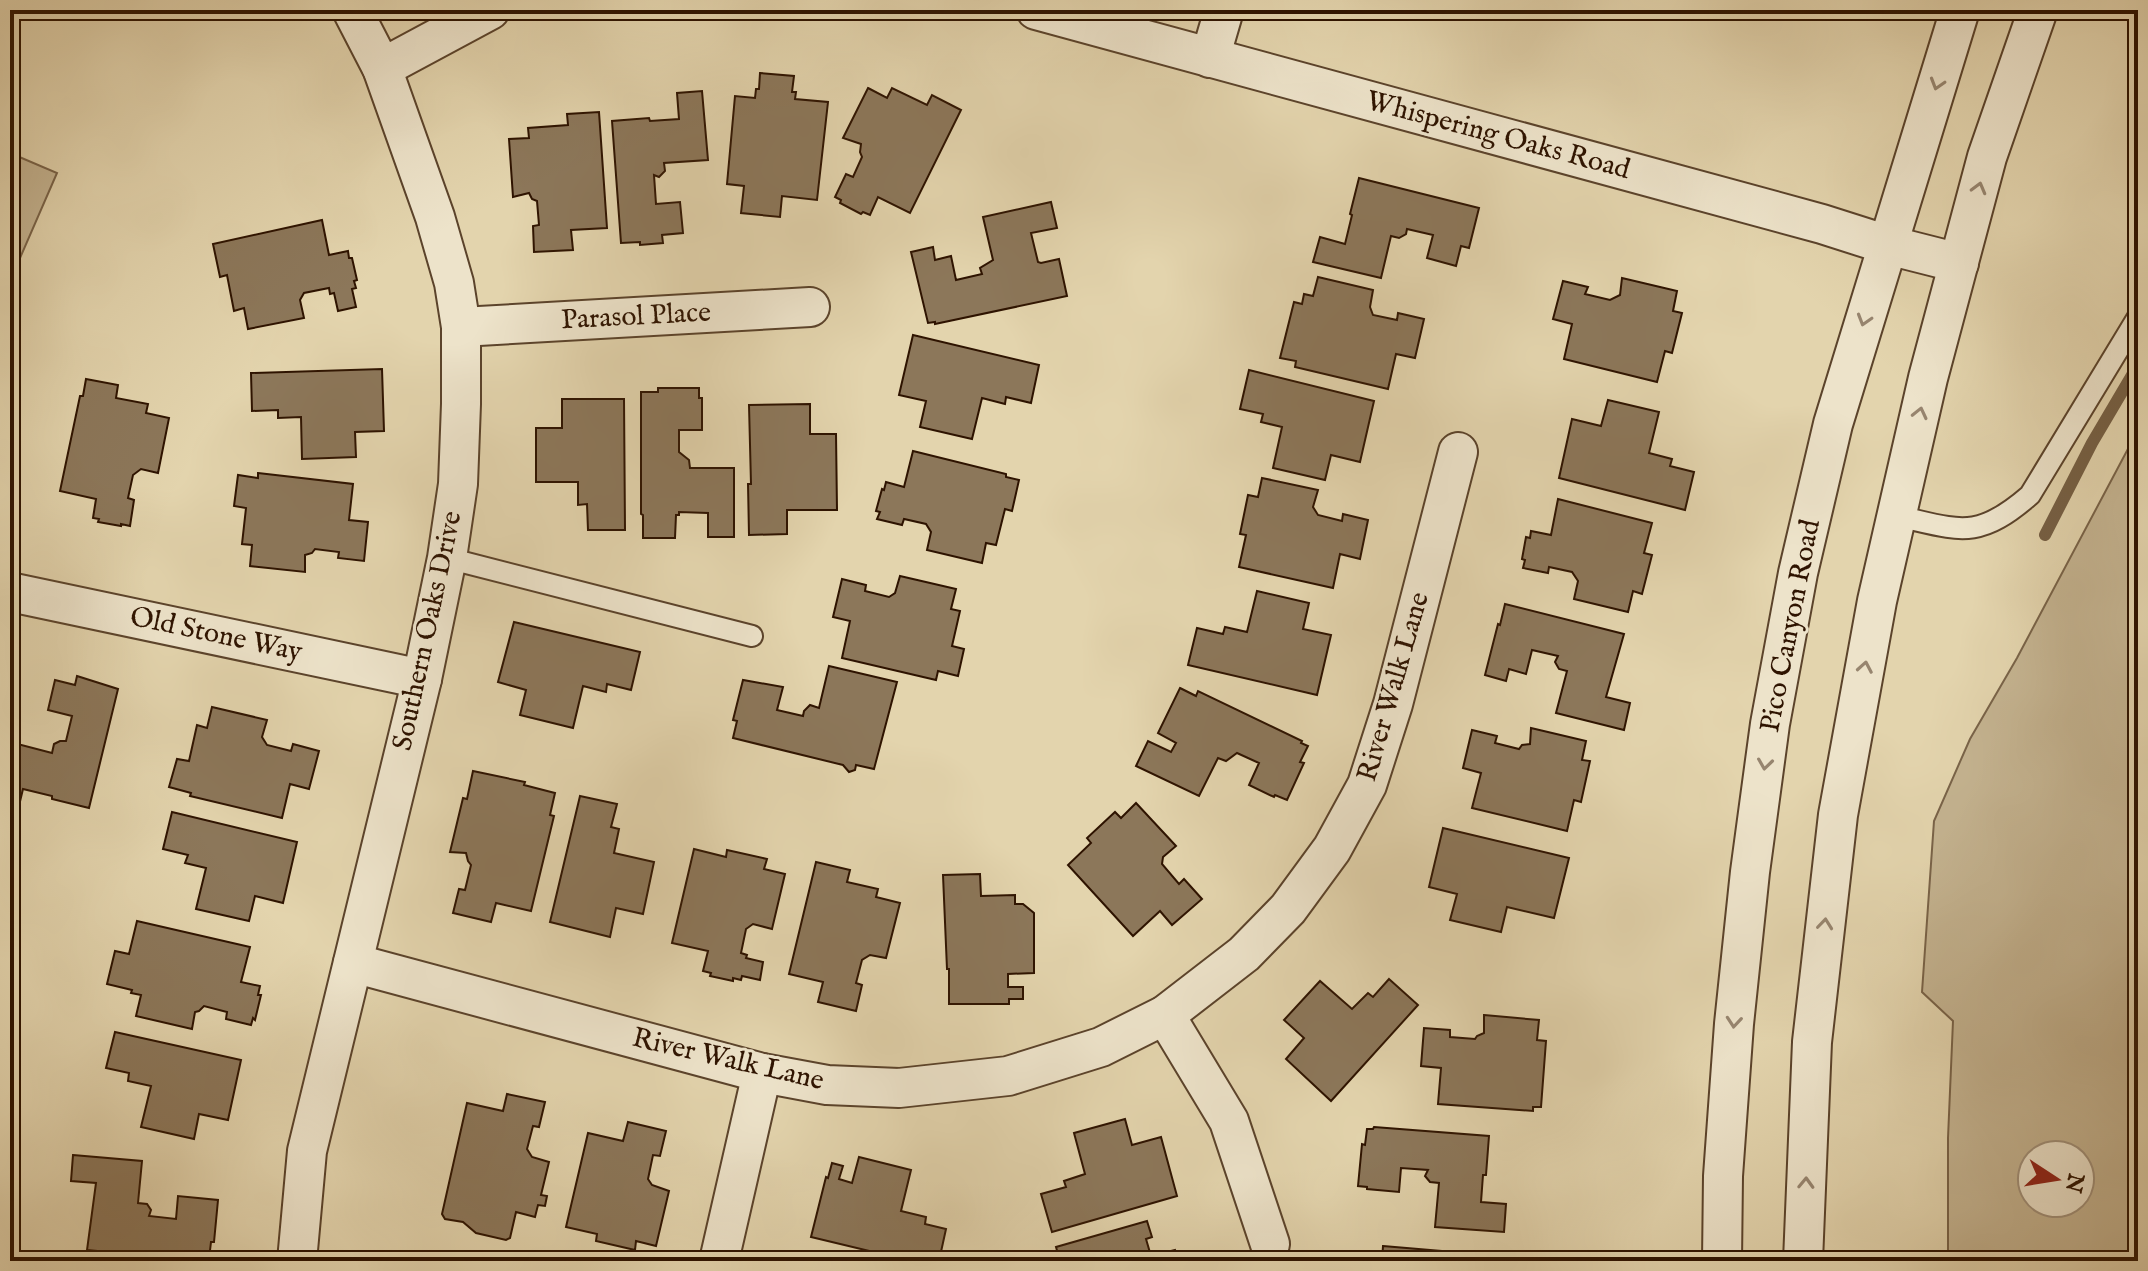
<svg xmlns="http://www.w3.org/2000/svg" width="2148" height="1271" viewBox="0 0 2148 1271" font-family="'IM FELL English',serif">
	<rect width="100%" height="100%" fill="#e3d4ad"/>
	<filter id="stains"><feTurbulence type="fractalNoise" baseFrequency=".0025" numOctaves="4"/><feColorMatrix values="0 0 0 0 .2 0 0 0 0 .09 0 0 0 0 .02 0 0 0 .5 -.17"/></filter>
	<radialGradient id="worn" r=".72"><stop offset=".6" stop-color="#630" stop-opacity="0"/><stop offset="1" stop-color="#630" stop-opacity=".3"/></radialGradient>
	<g fill="#c4b390" stroke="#796348" stroke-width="2" fill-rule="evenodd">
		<path d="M10 153 57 173 10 281Z"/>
		<path d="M2138 430V1261H1948V1138L1953 1021 1922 992 1934 821 1970 739 2017 658ZM2032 1155H2080V1203H2032Z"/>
	</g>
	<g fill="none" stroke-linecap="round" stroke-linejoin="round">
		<path stroke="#755f44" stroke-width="12" d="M2045 535 2092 443 2138 365"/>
	</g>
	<g fill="#8c775a" stroke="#2e1300" stroke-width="2">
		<path d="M760 73 794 76 792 92H796L795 99 828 102 817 200 782 196 780 217 741 213 744 186 727 184 735 96 755 98 756 89H759Z"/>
		<path d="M868 88 887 98 892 88 927 105 932 95 961 110 910 213 878 197 870 215 863 212 861 214 840 203 841 200 835 197 846 174 853 177 862 157 860 152 861 144 843 138Z"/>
		<path d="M702 91 708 160 664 163 665 171 659 177 654 175 656 204 680 202 683 233 662 235 663 243 640 245V242L621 243 612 121 649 118 650 121 679 119 677 93Z"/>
		<path d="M599 112 607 228 571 230 573 250 534 252 533 226 539 225 537 201 532 199 529 193 513 197 509 139 529 138 528 128 568 125 567 114Z"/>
		<path d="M1359 178 1479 208 1469 248 1461 246 1456 266 1427 258 1433 235 1407 229 1406 234 1399 238 1391 236 1381 278 1313 262 1320 237 1345 244 1352 215 1350 214Z"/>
		<path d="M1051 202 1057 228 1031 233 1038 262 1041 263 1059 259 1067 296 935 324V322L928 323 911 252 933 247 935 260 951 256 956 280 982 274 980 268 993 260 983 217Z"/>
		<path d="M322 220 329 255 348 251 349 258H352L357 280 354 281 356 288 352 289 356 307 338 311 334 293 330 294 329 288 304 293 300 300 304 318 248 329 244 308 234 311 227 275 220 277 213 244Z"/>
		<path d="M1318 277 1373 290 1370 307 1373 315 1397 320 1398 313 1424 319 1415 358 1396 354 1388 389 1295 367 1296 361 1280 358 1294 302 1302 304 1304 294 1313 296Z"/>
		<path d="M1622 278 1677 291 1673 311 1682 313 1672 353 1665 351 1657 382 1564 359 1572 324 1553 319 1563 281 1588 287 1585 294 1610 300 1620 295Z"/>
		<path d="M913 335 1039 365 1031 403 1006 397 1005 404 982 398 972 439 920 427 926 401 899 395Z"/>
		<path d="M382 369 384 431 355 432 356 457 302 459 301 417 278 418V410L252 411 251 373Z"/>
		<path d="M1249 370 1374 401 1360 462 1331 455 1325 480 1273 468 1282 427 1261 422 1263 414 1240 409Z"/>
		<path d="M86 379 118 385 116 398 148 404 146 413 169 418 158 473 141 469 133 475 128 498 134 500 130 526 121 524V526L98 522 99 519 93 518 96 499 60 491 80 396H83Z"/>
		<path d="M658 388H699V398H702V430H679V452L689 460 690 468H734V537H708V513L679 512V515H676L675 538H643V515L641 514V392H658Z"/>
		<path d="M562 399H624L625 530H588L587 504 578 505V482H536V428H562Z"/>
		<path d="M1608 400 1659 412 1649 453 1672 459 1670 466 1694 472 1685 510 1559 478 1572 419 1601 426Z"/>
		<path d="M810 404V434H836L837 510H787V534L749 535 748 484H751L749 405Z"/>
		<path d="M913 451 1006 474V477L1019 480 1012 511 1005 509 996 545 986 543 982 563 927 550 931 532 926 524 904 519 902 525 877 519 880 512 876 511 882 489 884 490 886 482 904 487Z"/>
		<path d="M258 473 353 484 349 520 368 522 364 561 338 558 339 552 315 549 312 553 305 555V572L250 566 252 545 242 544 246 508 234 506 238 475 258 478Z"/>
		<path d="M1262 478 1318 490 1313 507 1318 515 1342 521 1343 514 1368 520 1360 559 1340 554 1333 588 1239 567 1246 535 1240 534 1248 495 1258 497Z"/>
		<path d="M1558 499 1652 523 1644 553 1652 555 1642 594 1633 591 1628 612 1574 599 1578 581 1572 572 1549 567 1548 573 1523 568 1525 560 1522 559 1526 537 1530 538 1531 531 1551 535Z"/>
		<path d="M900 576 956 589 951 609 960 611 952 646 964 649 958 676 938 671 936 680 842 658 850 621 833 617 842 579 866 585 865 591 889 597 895 593Z"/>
		<path d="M1257 591 1309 603 1303 629 1331 635 1317 695 1188 665 1197 628 1223 634 1225 627 1247 632Z"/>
		<path d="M1505 604 1624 634 1606 697 1630 703 1624 730 1556 713 1567 671 1559 669 1555 662 1558 656 1532 650 1526 674 1509 669 1506 681 1485 675 1498 624 1500 625Z"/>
		<path d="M514 622 640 652 631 690 607 684 606 692 583 686 573 728 520 715 526 690 498 682Z"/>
		<path d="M829 666 897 682 874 769 856 765 855 770 849 772 843 765 733 738 737 721 733 720 743 680 783 687 777 710 803 716 804 711 810 705 819 708Z"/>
		<path d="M77 676 118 689 89 808 52 799V796L23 789 17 814 10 812V742L52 753 54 744 60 741H66L72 716 48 710 55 680 75 685Z"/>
		<path d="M1180 688 1196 696 1198 691 1302 741 1301 743 1308 746 1300 762 1304 763 1287 800 1275 795 1274 797 1249 785 1259 763 1237 753 1226 761 1218 758 1199 796 1136 766 1148 741 1171 752 1176 743 1158 733Z"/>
		<path d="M212 707 267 720 262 737 267 745 291 751 293 744 319 751 309 789 290 784 282 818 190 796 191 793 169 787 177 759 189 761 197 725 207 728Z"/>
		<path d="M1531 728 1586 741 1582 760 1590 761 1581 802 1574 800 1567 831 1472 808 1481 773 1463 768 1472 730 1497 736 1495 743 1519 749 1522 745 1530 744Z"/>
		<path d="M473 771 525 782 524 785 555 793 550 815 554 816 531 911 496 903 491 922 453 913 459 889 465 890 471 865 468 861 466 853 450 852 463 798 467 799Z"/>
		<path d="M580 796 617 804 611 827 619 829 614 853 654 862 643 914 616 908 610 937 550 922Z"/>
		<path d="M1136 803 1176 846 1163 857 1162 864 1179 884 1184 879 1202 899 1172 925 1160 911 1133 936 1068 865 1091 843 1087 838 1115 812 1121 818Z"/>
		<path d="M172 812 297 842 283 903 255 896 249 921 196 909 206 868 185 863 188 855 163 849Z"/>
		<path d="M1443 828 1569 858 1554 918 1507 907 1501 932 1450 920 1457 894 1429 887Z"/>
		<path d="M694 849 726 857 727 850 767 859 764 869 785 874 772 929 753 924 746 929 741 953 747 955 746 958 763 962 760 980 742 976 741 980 733 978V981L710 976 711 973 703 971 708 951 672 943Z"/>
		<path d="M816 862 850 870 847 882 878 889 876 897 900 903 886 958 870 955 862 960 856 983 862 985 856 1011 818 1002 823 982 789 974Z"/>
		<path d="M980 874 981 896 1015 895V904H1023L1034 913V973L1008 974V987H1023V999H1009V1004H949V969H947L943 875Z"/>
		<path d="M137 921 250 947 241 982 260 986 258 995H261L255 1020 253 1018 251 1025 226 1019 227 1012 204 1006 199 1011 195 1012 192 1029 136 1016 141 995 131 993 132 990 107 984 115 951 129 954Z"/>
		<path d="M1389 979 1418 1005 1331 1101 1286 1059 1304 1038 1284 1020 1320 981 1352 1009 1368 993 1373 997Z"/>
		<path d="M1484 1015 1539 1020 1537 1040 1546 1041 1541 1107H1533V1111L1438 1104 1441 1068 1421 1066 1424 1028 1450 1030V1037L1475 1039 1477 1036 1484 1033Z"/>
		<path d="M115 1032 241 1060 228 1120 199 1114 194 1139 141 1127 151 1086 128 1081 129 1073 106 1068Z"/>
		<path d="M507 1094 545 1102 539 1127 533 1126 527 1149 532 1157 549 1162 541 1195 547 1196 545 1206 538 1205 535 1217 516 1212 510 1238 506 1240 476 1233 463 1222 445 1219 442 1214 467 1103 503 1111Z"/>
		<path d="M1125 1119 1132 1145 1161 1137 1177 1196 1052 1232 1041 1194 1066 1187 1064 1181 1085 1174 1074 1133Z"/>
		<path d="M628 1122 666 1131 660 1156 653 1155 648 1179 652 1185 669 1191 656 1246 636 1241 635 1250 596 1241 597 1234 566 1227 588 1133 623 1141Z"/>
		<path d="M1374 1127 1489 1136 1486 1175H1483L1481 1202 1506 1204 1504 1232 1435 1227 1439 1183 1430 1182 1425 1176 1428 1170 1401 1168 1399 1192 1367 1189V1187L1358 1186 1362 1144 1365 1145 1367 1129H1373Z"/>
		<path d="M73 1155 142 1161 138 1203 147 1204 151 1210 149 1216 176 1219 178 1196 218 1200 214 1242H211L209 1259 204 1258 203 1261 87 1250 96 1183 71 1181Z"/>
		<path d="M859 1157 911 1170 901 1211 926 1217 925 1224 946 1229 939 1261H911L811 1237 826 1177 828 1178 832 1163 843 1166 839 1179 852 1183Z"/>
		<path d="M1147 1221 1152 1237 1146 1239 1151 1256 1175 1250 1178 1261H1060L1056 1247Z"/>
		<path d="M1383 1246 1512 1257V1261H1382Z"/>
		<path d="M815 1252 852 1261H805L807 1253 814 1255Z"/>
	</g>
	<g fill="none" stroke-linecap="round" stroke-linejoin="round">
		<defs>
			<g id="lane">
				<path d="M1897 516C1960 530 1977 541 2030 495L2138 317"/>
				<path d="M447 558 752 636"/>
			</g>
			<g id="street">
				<path d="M1036 10 1822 224 1888 245 1959 263"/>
				<path d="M1210 58 1224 10"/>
				<path d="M382 68 490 10"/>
				<path d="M461 327 810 307"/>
				<path d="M10 592 422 679"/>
				<path d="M353 963 762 1073 827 1085 899 1088 1008 1076 1101 1047 1165 1015 1244 954 1288 909 1332 849 1367 785 1393 704 1458 452"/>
				<path d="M1165 1015 1229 1121 1270 1244"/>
				<path d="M297 1261 307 1151 422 679 447 558 458 484 461 404V327L454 283 435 217 382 68 352 10"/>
				<path d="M719 1261 762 1073"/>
				<path d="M1722 1261 1723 1176 1734 1024 1750 872 1770 724 1798 573 1833 424 1960 10"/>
				<path d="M1803 1261 1812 1042 1838 815 1877 601 1928 378 1987 157 2038 10"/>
			</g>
		</defs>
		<use href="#lane" stroke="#5b432b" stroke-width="24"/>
		<use href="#street" stroke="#5b432b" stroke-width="42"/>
		<use href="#lane" stroke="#ede3ca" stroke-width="20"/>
		<use href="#street" stroke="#ede3ca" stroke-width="38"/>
	</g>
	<defs><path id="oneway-chevron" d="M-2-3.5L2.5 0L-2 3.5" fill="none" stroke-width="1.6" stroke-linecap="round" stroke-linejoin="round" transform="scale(2)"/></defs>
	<g stroke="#97856f">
		<use href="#oneway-chevron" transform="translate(1937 84) rotate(107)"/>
		<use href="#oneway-chevron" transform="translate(1979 188) rotate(-75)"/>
		<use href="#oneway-chevron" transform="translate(1864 320) rotate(107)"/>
		<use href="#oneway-chevron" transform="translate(1920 413) rotate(-77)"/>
		<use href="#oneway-chevron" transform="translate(1865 667) rotate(-80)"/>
		<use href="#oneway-chevron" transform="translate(1765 764) rotate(98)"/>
		<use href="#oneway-chevron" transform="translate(1825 924) rotate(-84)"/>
		<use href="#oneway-chevron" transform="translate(1734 1022) rotate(95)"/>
		<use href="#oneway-chevron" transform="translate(1806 1183) rotate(-88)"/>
	</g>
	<g text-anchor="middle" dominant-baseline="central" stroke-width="6" stroke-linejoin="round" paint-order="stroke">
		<g font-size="28" fill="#2e1300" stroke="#ede3ca">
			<text transform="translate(1498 136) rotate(15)">Whispering Oaks Road</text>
			<text transform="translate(636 317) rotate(-3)">Parasol Place</text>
			<text transform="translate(1791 626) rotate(-79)">Pico Canyon Road</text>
			<text transform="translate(428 631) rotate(-78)">Southern Oaks Drive</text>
			<text transform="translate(216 635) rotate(12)">Old Stone Way</text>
			<text transform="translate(1394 687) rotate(-74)">River Walk Lane</text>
			<text transform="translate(728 1060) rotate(13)">River Walk Lane</text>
		</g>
	</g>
	<rect width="2148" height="1271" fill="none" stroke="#e3d4ad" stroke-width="40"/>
	<rect x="12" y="12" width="2124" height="1247" fill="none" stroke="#2e1300" stroke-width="4"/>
	<rect x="20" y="20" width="2108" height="1231" fill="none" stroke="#2e1300" stroke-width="2"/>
	<g transform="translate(2056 1179) rotate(102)"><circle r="38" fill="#ede3ca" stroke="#a19079" stroke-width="2"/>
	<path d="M0-6L14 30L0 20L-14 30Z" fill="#8f2418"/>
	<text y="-12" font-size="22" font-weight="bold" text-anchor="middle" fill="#2e1300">N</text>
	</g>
	<rect width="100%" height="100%" filter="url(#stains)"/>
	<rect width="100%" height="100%" fill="url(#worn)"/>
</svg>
